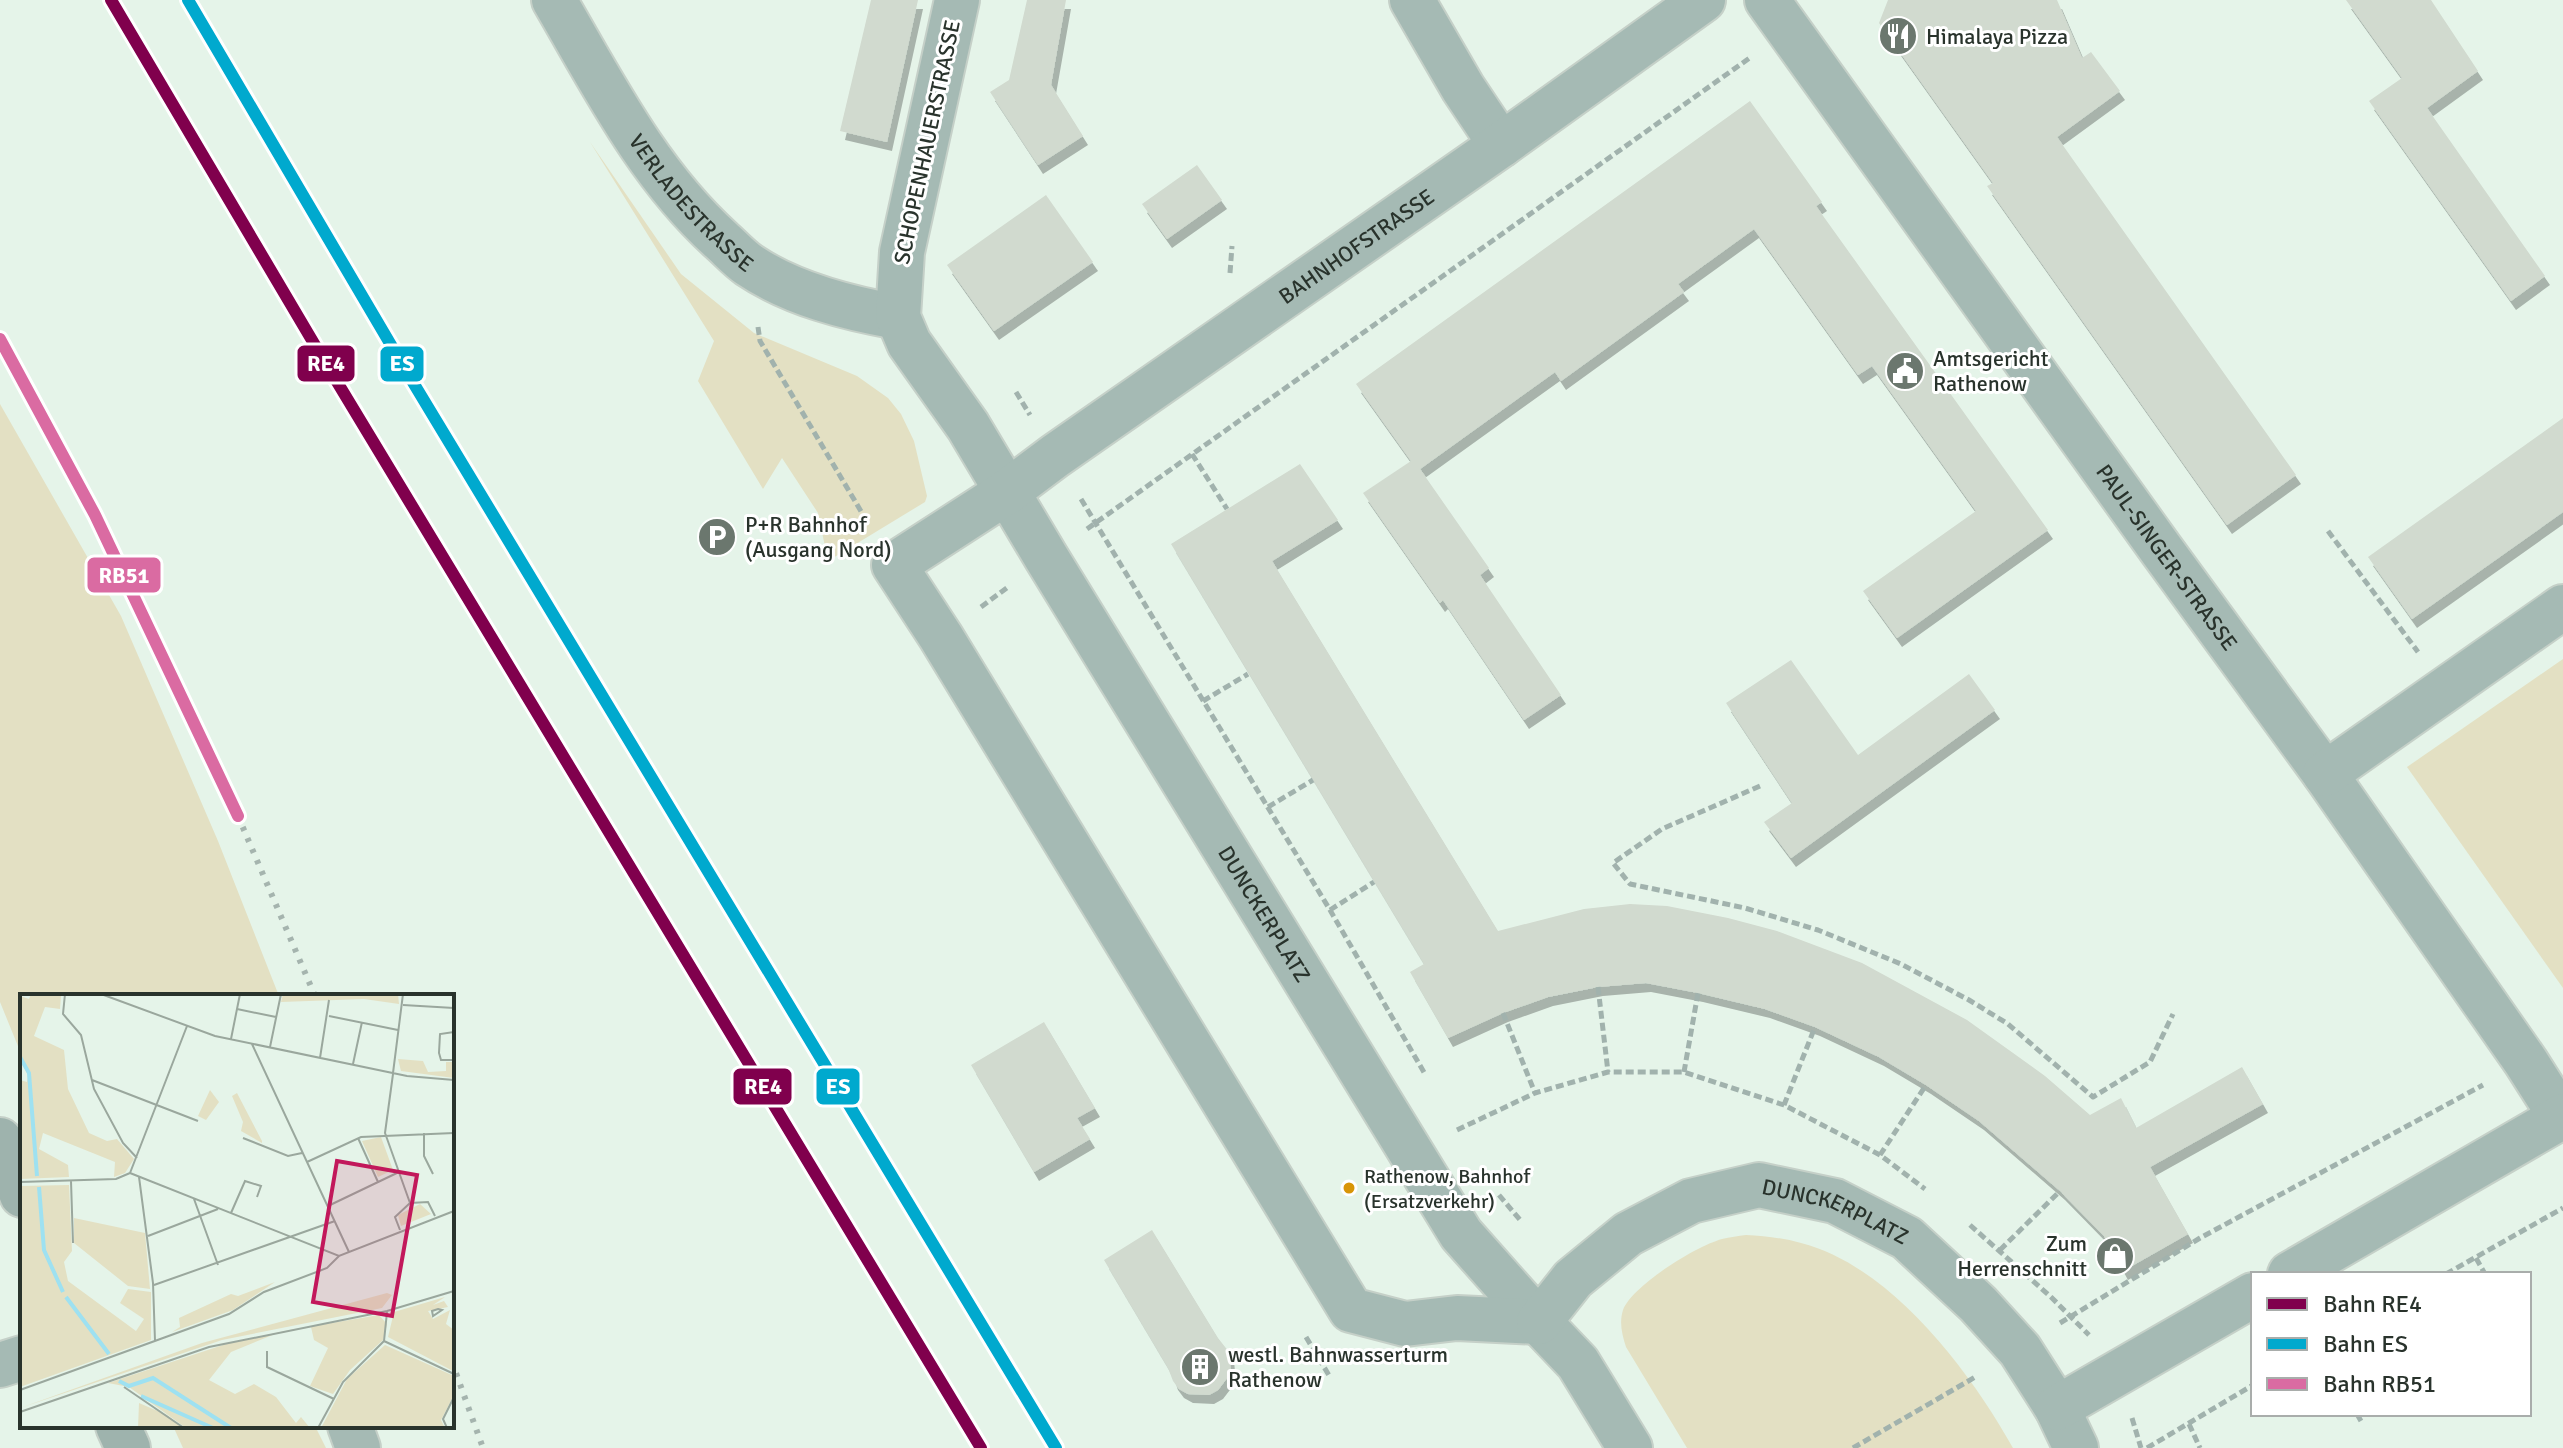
<svg xmlns="http://www.w3.org/2000/svg" width="2563" height="1448" viewBox="0 0 2563 1448" font-family="Signika,sans-serif">
	<defs>
		<filter id="shadow"><feDropShadow dx="5" dy="9" stdDeviation="0" flood-color="#0004"/></filter>
	</defs>
	<rect width="100%" height="100%" fill="#e5f4e9"/>
	<g fill="#e3e0c3">
		<path d="M590 142 681 274 754 333 857 376 888 398 901 414 914 441 927 496 925 502 828 561 818 513 782 458 763 489 698 381 714 341Z"/>
		<path d="M0 404 121 616 218 841 279 996H22V1056L0 1002Z"/>
		<path d="M2563 659V988L2407 767Z"/>
		<path d="M1746 1235C1765 1236 1783 1238 1801 1243 1891 1266 1970 1371 2013 1448H1687L1626 1347C1622 1334 1619 1323 1623 1310 1632 1286 1696 1246 1722 1239 1730 1237 1738 1236 1746 1235Z"/>
		<path d="M173 1426H315L326 1448H183Z"/>
	</g>
	<g fill="#d1dacf" filter="url(#shadow)">
		<path d="M871 0H918L887 142 840 131Z"/>
		<path d="M1027 0H1066L1051 85 1083 136 1038 165 990 92 1009 80Z"/>
		<path d="M1888 0H2057L2082 58 2091 52 2120 91 2057 137 2296 475 2227 525 1987 186 1993 183 1879 23Z"/>
		<path d="M2346 0H2431L2478 71 2427 108 2545 276 2511 301 2369 101 2402 78Z"/>
		<path d="M1750 101 1822 202 1816 206 2048 530 1897 638 1863 591 1976 511 1872 366 1858 375 1754 229 1678 284 1684 292 1561 381 1555 372 1420 469 1489 568 1480 575 1561 695 1524 720 1443 600 1440 603 1363 493 1411 461 1356 384Z"/>
		<path d="M1197 165 1222 200 1167 239 1142 204Z"/>
		<path d="M1046 195 1093 262 994 331 947 265Z"/>
		<path d="M2563 418V512L2412 619 2368 557Z"/>
		<path d="M1300 464 1338 520 1272 561 1498 931 1584 909 1630 904 1667 906 1728 918 1777 931 1862 963 1967 1020 2045 1076 2090 1115 2121 1098 2136 1128 2242 1067 2263 1104 2150 1167 2188 1234 2123 1271 2104 1236 2060 1191 1979 1121 1926 1085 1879 1057 1815 1027 1765 1009 1698 993 1646 983 1598 987 1548 997 1503 1013 1448 1038 1410 972 1424 964 1171 544Z"/>
		<path d="M1791 660 1858 755 1969 674 1995 710 1791 858 1764 822 1792 803 1726 703Z"/>
		<path d="M1044 1022 1095 1108 1077 1118 1090 1139 1034 1172 971 1065Z"/>
		<path d="M1152 1230 1218 1338 1229 1352 1231 1373 1218 1390 1209 1395 1188 1394 1179 1389 1173 1381 1168 1368 1104 1260Z"/>
	</g>
	<g fill="none" stroke-linecap="round" stroke-linejoin="round">
		<defs>
			<g id="minor">
				<path id="s1" d="M554 0C603 84 648 174 721 240 730 248 739 258 749 265 792 294 847 308 898 317"/>
				<path id="s2" d="M957 0 902 252 898 317 909 343 968 426 1046 557 1461 1234 1539 1322 1578 1363 1630 1448"/>
				<path d="M1412 0 1463 88 1501 145"/>
				<path id="s3" d="M1767 0 2160 548 2325 774 2526 1062 2561 1117"/>
				<path d="M2325 774 2563 607"/>
				<path d="M2290 1274 2563 1116"/>
				<path id="s4" d="M1539 1322 1457 1318 1405 1324 1351 1310 941 637 894 565 1007 492 1055 456 1501 145 1703 0"/>
				<path id="s5" d="M1539 1322 1573 1279 1628 1234 1691 1201 1759 1185 1835 1201 1907 1238 1978 1304 2020 1350 2057 1408 2076 1448"/>
				<path d="M0 1365 22 1358"/>
				<path d="M2057 1408 2253 1295"/>
				<path d="M350 1426 358 1448"/>
			</g>
			<g id="major">
				<path d="M0 1140 22 1195"/>
				<path d="M118 1426 128 1448"/>
			</g>
		</defs>
		<use href="#minor" stroke="#c5d0c8" stroke-width="48"/>
		<use href="#major" stroke="#c5d0c8" stroke-width="48"/>
		<g stroke="#a1b2ad" stroke-width="5" stroke-dasharray="8 4" stroke-linecap="butt">
			<path d="M1230 273 1232 246"/>
			<path d="M758 327 760 341 868 523"/>
			<path d="M1016 392 1030 415"/>
			<path d="M1192 454 1227 509"/>
			<path d="M1081 499 1330 910 1425 1074"/>
			<path d="M1087 529 1751 57"/>
			<path d="M2328 531 2418 652"/>
			<path d="M981 607 1008 587"/>
			<path d="M1203 701 1248 674"/>
			<path d="M1760 786 1662 829 1613 863 1630 884 1745 908 1818 930 1901 964 1969 1000 2008 1024 2093 1097 2150 1062 2173 1014"/>
			<path d="M1268 807 1313 780"/>
			<path d="M1330 910 1374 882"/>
			<path d="M1598 987 1608 1072"/>
			<path d="M1503 1013 1535 1093"/>
			<path d="M1684 1072 1698 993"/>
			<path d="M1784 1105 1815 1027"/>
			<path d="M1457 1130 1535 1093 1608 1072H1684L1784 1105 1880 1155 1925 1189"/>
			<path d="M1880 1155 1926 1085"/>
			<path d="M1499 1195 1521 1221"/>
			<path d="M1970 1225 2051 1297 2089 1335"/>
			<path d="M2000 1250 2060 1191"/>
			<path d="M2476 1258 2485 1274"/>
			<path d="M2446 1274 2563 1208"/>
			<path d="M2060 1323 2200 1238 2483 1085"/>
			<path d="M1306 1337 1330 1377"/>
			<path d="M2357 1414 2361 1421"/>
			<path d="M2132 1418 2141 1448"/>
			<path d="M2189 1424 2200 1448"/>
			<path d="M1853 1448 1977 1376"/>
			<path d="M2147 1448 2253 1385"/>
		</g>
		<use href="#minor" stroke="#a5bab4" stroke-width="44"/>
		<use href="#major" stroke="#9eb3ad" stroke-width="44"/>
		<g stroke="#a5b4ae" stroke-width="6" stroke-dasharray="4 8" stroke-linecap="butt">
			<path d="M238 816 315 996"/>
			<path d="M452 1362 483 1448"/>
		</g>
		<defs>
			<path id="rail-1" d="M111 0 319 352 981 1448"/>
			<path id="rail-2" d="M188 0 411 379 1056 1448"/>
			<path id="rail-3" d="M0 339 95 515 238 816"/>
		</defs>
		<use href="#rail-1" stroke="#fff" stroke-width="18"/>
		<use href="#rail-2" stroke="#fff" stroke-width="18"/>
		<use href="#rail-3" stroke="#fff" stroke-width="18"/>
		<use href="#rail-1" stroke="#80004d" stroke-width="12"/>
		<use href="#rail-2" stroke="#00a9ce" stroke-width="12"/>
		<use href="#rail-3" stroke="#da6ba2" stroke-width="12"/>
	</g>
	<defs>
		<symbol id="restaurant-disc" viewBox="-11 -11 22 22"><circle r="9.5" fill="#6b776e" stroke="#fff"/><path d="M-5-6h1v4h1v-4h1v4h1v-4h1v5L-1.5 .5V6h-2V.5L-5-1ZM5-6V6H3V1.5H1.5Q1.5-4 5-6Z" fill="#fff"/></symbol>
		<symbol id="civic-disc" viewBox="-11 -11 22 22"><circle r="9.5" fill="#6b776e" stroke="#fff"/><path d="M-.6-6.5H3V-4.5H.6V-3L4-1V1h2V6H-6V1h2V-1L-.6-3ZM-1.2 2.5V6h2.4V2.5Z" fill="#fff"/></symbol>
		<symbol id="parking-disc" viewBox="-11 -11 22 22"><circle r="9.5" fill="#6b776e" stroke="#fff"/><path d="M-3.5-5.5H1a3.5 3.5 0 0 1 0 7H-1V5.5H-3.5ZM-1-3.4V-.6H.8a1.4 1.4 0 0 0 0-2.8Z" fill="#fff"/></symbol>
		<symbol id="shop-disc" viewBox="-11 -11 22 22"><circle r="9.5" fill="#6b776e" stroke="#fff"/><path d="M-5-2.5h2.3a2.7 3.5 0 0 1 5.4 0H5L5.5 6h-11ZM-1.5-2.5h3a1.5 2.3 0 0 0-3 0Z" fill="#fff"/></symbol>
		<symbol id="building-disc" viewBox="-11 -11 22 22"><circle r="9.5" fill="#6b776e" stroke="#fff"/><path d="M-4-6H4V6H1V3H-1V6H-4ZM-2.5-4.3h1.7v1.8h-1.7ZM.8-4.3h1.7v1.8H.8ZM-2.5-1h1.7V.8h-1.7ZM.8-1h1.7V.8H.8Z" fill="#fff"/></symbol>
	</defs>
	<g fill-rule="evenodd">
		<use href="#restaurant-disc" x="1876" y="14" width="44" height="44"/>
		<use href="#civic-disc" x="1883" y="349" width="44" height="44"/>
		<use href="#parking-disc" x="695" y="515" width="44" height="44"/>
		<use href="#shop-disc" x="2093" y="1234" width="44" height="44"/>
		<use href="#building-disc" x="1178" y="1345" width="44" height="44"/>
	</g>
	<circle fill="#d89507" stroke="#fff" stroke-width="3" cx="1349" cy="1188" r="7"/>
	<g text-anchor="middle" dominant-baseline="central" stroke-width="6" stroke-linejoin="round" paint-order="stroke">
		<g font-size="20" fill="#29332c" stroke="#fff" text-anchor="start">
			<text x="1364" y="1176">Rathenow, Bahnhof<tspan x="1364" dy="25">(Ersatzverkehr)</tspan></text>
		</g>
		<g font-size="22" fill="#29332c" stroke="#fff" text-anchor="start">
			<text x="1926" y="36">Himalaya Pizza</text>
			<text x="1933" y="358">Amtsgericht<tspan x="1933" dy="25">Rathenow</tspan></text>
			<text x="745" y="524">P+R Bahnhof<tspan x="745" dy="25">(Ausgang Nord)</tspan></text>
			<text x="2087" y="1243" text-anchor="end">Zum<tspan x="2087" dy="25">Herrenschnitt</tspan></text>
			<text x="1228" y="1354">westl. Bahnwasserturm<tspan x="1228" dy="25">Rathenow</tspan></text>
		</g>
		<g font-size="22" fill="#29332c" stroke="#fff">
			<text transform="translate(927 142) rotate(-78)">SCHOPENHAUERSTRASSE</text>
			<text stroke="none"><textPath href="#s1" startOffset="246">VERLADESTRASSE</textPath></text>
			<text stroke="none"><textPath href="#s4" startOffset="1626">BAHNHOFSTRASSE</textPath></text>
			<text stroke="none"><textPath href="#s3" startOffset="686">PAUL-SINGER-STRASSE</textPath></text>
			<text stroke="none"><textPath href="#s2" startOffset="1024">DUNCKERPLATZ</textPath></text>
			<text stroke="none"><textPath href="#s5" startOffset="348">DUNCKERPLATZ</textPath></text>
		</g>
	</g>
	<g transform="translate(20 994)">
		<rect width="434" height="434" fill="#e5f4e9"/>
		<path d="M11 0 41 1 40 15 25 13 14 42 44 56 48 95 69 139 87 147 97 145 114 165 105 179 94 183 95 168 23 139 19 155 48 171 49 183 0 185V86L7 88 8 81 0 67V2L9 5ZM263 0H378L379 10 344 5 261 8ZM378 65 403 67 408 78 426 77V68H434V84L381 77ZM190 96 199 108 186 126 178 122ZM217 99 242 147V149L221 137 223 128 212 102ZM361 143 373 176 358 183 342 147ZM49 191 52 257 44 268 48 287 116 337 124 325 100 309 108 295 131 298V346L0 393V192ZM400 210 411 220 381 232 378 221ZM54 224 125 239 130 295 108 292 54 249ZM255 288 213 316 152 338 160 333 159 324 211 300 218 302ZM367 299 372 301 362 314 202 346 0 414 182 349ZM425 303 413 311 424 307 428 313 408 317 413 325 430 316 426 330 434 336 433 377 368 343 374 318ZM359 321 367 330 363 346 330 376 313 400 290 392 308 354 294 346 291 333 255 340 211 358 189 386 215 400 234 390 256 403 276 429 281 423 290 434H166L109 393 88 389 209 349 270 336ZM365 351 434 382V401L421 426 425 434H301L327 385ZM119 409 147 421 163 434H118Z" fill="#e3e0c3"/>
		<path fill="none" stroke="#9ee1f1" stroke-width="4" d="M0 63 9 79 17 182M19 193 24 256 43 298M46 303 89 360M99 387 109 392 133 384 211 434M121 402 193 434"/>
		<path fill="none" stroke="#9aa79d" stroke-width="2" d="M45 0 43 20 61 41 74 95 103 149 117 164M81 0 195 42 387 82 434 86M383 11 434 14M217 15 256 23M309 22 378 36M434 38 420 40 419 59 421 66H434M211 45 220 0M232 50 329 258M250 53 261 0M300 64 309 6M333 70 342 28M373 79 383 0M373 80 365 139 390 209M72 86 178 127M404 139V162L413 180M223 144 268 162 282 159M338 144 358 188M287 168 341 143 434 139M110 179 319 262 434 217M110 179 167 32M119 183 133 289 135 347M51 187 53 249M0 188 96 185 110 179M174 205 198 271M308 212 379 178M211 219 225 187 241 192 237 203M380 236 375 223 390 209 408 208 415 222M128 242 198 215M134 291 315 227M418 315 422 316 413 322 412 317ZM364 347 434 380M247 357V373L314 405M104 393 164 434M0 396 209 320 244 298 307 274 319 262M0 418 189 353 367 317 434 297M298 434 323 388 364 347 367 318M427 434 423 425 434 403"/>
		<path fill="#c2185b" fill-opacity="0.15" stroke="#c2185b" stroke-width="4" d="M317 167 397 181 372 322 293 308Z"/>
		<rect width="434" height="434" fill="none" stroke="#29332c" stroke-width="4"/>
	</g>
	<g stroke="#fff" stroke-width="3">
		<rect x="296" y="344" width="60" height="39" rx="8" fill="#80004d"/>
		<rect x="379" y="345" width="46" height="38" rx="8" fill="#00a9ce"/>
		<rect x="86" y="556" width="76" height="38" rx="8" fill="#da6ba2"/>
		<rect x="732" y="1067" width="61" height="39" rx="8" fill="#80004d"/>
		<rect x="815" y="1067" width="46" height="39" rx="8" fill="#00a9ce"/>
	</g>
	<g font-size="22" text-anchor="middle" font-weight="bold" fill="#fff">
		<text x="326" y="371">RE4</text>
		<text x="402" y="371">ES</text>
		<text x="124" y="583">RB51</text>
		<text x="763" y="1094">RE4</text>
		<text x="838" y="1094">ES</text>
	</g>
	<rect x="2251" y="1272" width="280" height="144" fill="#ffffff" stroke="#a9adab" stroke-width="2"/>
	<rect x="2267" y="1298" width="40" height="12" fill="#80004d" stroke="#a9adab" stroke-width="2"/>
	<text x="2323" y="1312" font-size="24" fill="#29332c">Bahn RE4</text>
	<rect x="2267" y="1338" width="40" height="12" fill="#00a9ce" stroke="#a9adab" stroke-width="2"/>
	<text x="2323" y="1352" font-size="24" fill="#29332c">Bahn ES</text>
	<rect x="2267" y="1378" width="40" height="12" fill="#da6ba2" stroke="#a9adab" stroke-width="2"/>
	<text x="2323" y="1392" font-size="24" fill="#29332c">Bahn RB51</text>
</svg>
